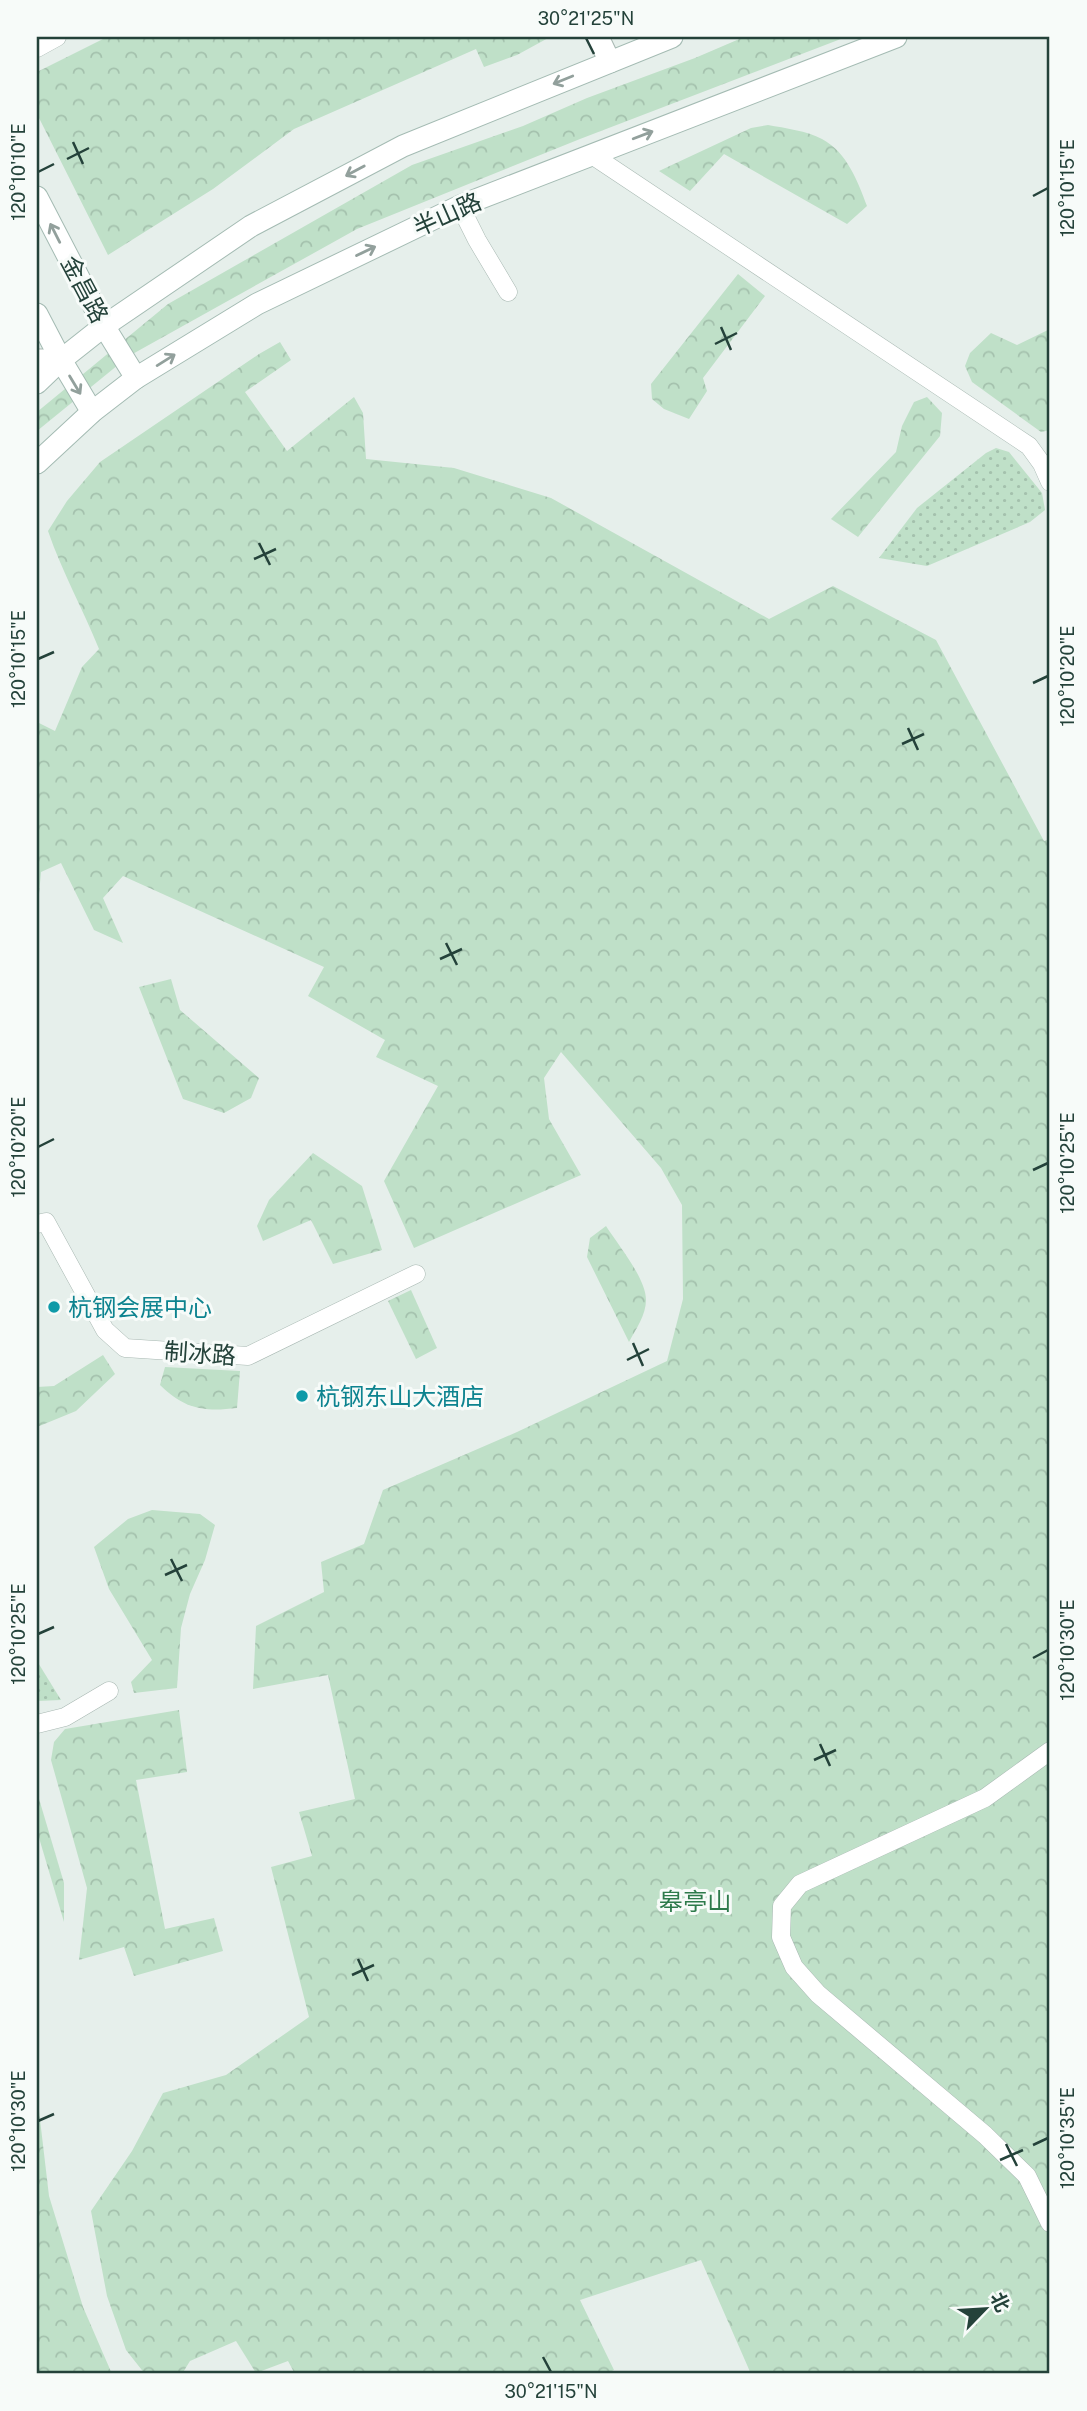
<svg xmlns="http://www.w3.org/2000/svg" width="1087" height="2411" viewBox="0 0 1087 2411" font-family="'Public Sans','Noto Sans SC',sans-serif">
	<defs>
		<pattern id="grass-dots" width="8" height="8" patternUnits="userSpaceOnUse" patternTransform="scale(1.75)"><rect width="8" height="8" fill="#bfe0c8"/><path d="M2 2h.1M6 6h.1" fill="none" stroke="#a4c1ad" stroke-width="1.8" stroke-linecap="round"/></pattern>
		<pattern id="forest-crowns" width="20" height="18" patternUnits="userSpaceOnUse" patternTransform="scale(1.75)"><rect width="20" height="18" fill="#bfe0c8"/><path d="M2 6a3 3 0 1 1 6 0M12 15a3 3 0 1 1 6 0" fill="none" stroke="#a4c1ad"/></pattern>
	</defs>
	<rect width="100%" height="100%" fill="#e6efeb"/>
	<g fill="url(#grass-dots)">
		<path d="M996 448 1009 452 1042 493 1045 510 1030 522 927 566 879 558 917 508 986 453Z"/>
		<path d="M37 1661 61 1700 37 1701Z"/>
	</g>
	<g fill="url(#forest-crowns)">
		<path d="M107 37H550L517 55 484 67 476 49 294 129 213 189 108 255 37 114V72Z"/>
		<path d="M744 37H846L580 139 357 229 129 356 37 431V412L168 304 412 165 523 126 587 98 695 58Z"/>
		<path d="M768 125C785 128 807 131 822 139 847 152 858 182 867 206L847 224 724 154 690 191 659 171 751 128Z"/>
		<path d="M738 274 765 296 703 378 707 391 689 419 664 409 652 399 651 384Z"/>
		<path d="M1050 329V430L1041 432 972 382 965 366 970 353 991 333 1017 345Z"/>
		<path d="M280 342 291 360 245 392 287 451 354 397 363 413 366 459 454 468 551 498 769 619 833 586 936 640 1044 841 1050 839V2374H751L701 2260 580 2300 614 2370 606 2374H295L288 2361 256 2373 236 2341 190 2361 182 2374H145L126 2350 107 2296 91 2211 132 2151 163 2093 226 2075 309 2017 271 1867 312 1856 299 1812 355 1799 328 1675 253 1689 256 1626 324 1592 321 1562 364 1544 383 1490 517 1432 667 1361 683 1299 682 1205 661 1168 561 1052 544 1078 549 1119 581 1175 414 1248 384 1181 438 1086 376 1057 385 1040 308 996 324 967 123 876 103 898 123 943 94 930 61 863 41 872 37 917V722L55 731 82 667 99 649C83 609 62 572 48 531L67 501 100 462 259 354Z"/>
		<path d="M927 397 942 413 940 436 858 537 831 519 896 452 902 426 914 402Z"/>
		<path d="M171 979 180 1010 259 1078 251 1098 224 1113 183 1099 139 987Z"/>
		<path d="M313 1153 362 1186 382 1250 333 1264 311 1220 263 1241 257 1226 269 1200Z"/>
		<path d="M606 1226C618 1245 646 1278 646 1300 646 1315 636 1329 629 1342L587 1257 590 1238Z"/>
		<path d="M411 1290 437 1348 416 1359 388 1301Z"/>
		<path d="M103 1355 115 1374 76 1411 37 1427V1387L54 1386Z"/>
		<path d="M165 1367 240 1371 237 1408C204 1412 184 1409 160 1385Z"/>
		<path d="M152 1510 200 1514 215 1525 205 1560 190 1594 181 1628 177 1688 134 1693 131 1682 152 1660 109 1589 94 1547 128 1519Z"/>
		<path d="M179 1710 187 1772 136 1780 165 1929 214 1918 223 1951 134 1976 124 1947 79 1960 87 1888 51 1760 54 1742 65 1729Z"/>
		<path d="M37 1792 64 1883V1922L37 1831Z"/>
		<path d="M37 2094 49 2196 83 2307 112 2374H37Z"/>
	</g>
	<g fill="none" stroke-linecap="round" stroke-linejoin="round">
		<defs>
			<g id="minor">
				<path d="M37 48 57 37"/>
				<path d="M592 155 1029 446 1042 464 1050 482"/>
				<path d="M460 206 477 240 508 292"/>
				<path d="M37 1224 46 1222 105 1330 125 1348 248 1356 416 1274"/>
				<path d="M37 1724 65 1717 109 1691"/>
				<path d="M1050 1751 985 1798 800 1884 782 1906 781 1937 794 1967 818 1994 985 2135 1027 2176 1050 2223"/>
			</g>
			<g id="tertiary">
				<path d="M598 37 610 62"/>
				<path d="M37 360H61"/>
			</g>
			<g id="secondary">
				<path d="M37 197 104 326 136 378"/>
				<path d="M37 314 61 360 92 412"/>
				<path d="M37 383 61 360 104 326 251 226 403 146 672 37"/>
				<path d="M37 463 92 412 136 378 257 304 460 206 896 37"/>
			</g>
		</defs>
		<use href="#minor" stroke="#a8b8b2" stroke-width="19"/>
		<use href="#tertiary" stroke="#a8b8b2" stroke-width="23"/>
		<use href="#secondary" stroke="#a4bbb3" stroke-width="23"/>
		<use href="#minor" stroke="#fff" stroke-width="18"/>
		<use href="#tertiary" stroke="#fff" stroke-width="21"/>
		<use href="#secondary" stroke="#fff" stroke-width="21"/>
	</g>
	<defs><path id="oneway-shaft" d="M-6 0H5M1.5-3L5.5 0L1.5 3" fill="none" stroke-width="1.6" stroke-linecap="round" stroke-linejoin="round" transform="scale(1.75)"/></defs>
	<g stroke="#92a09c">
		<use href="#oneway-shaft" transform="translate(563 80) rotate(158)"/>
		<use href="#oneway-shaft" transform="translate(643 135) rotate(-21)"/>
		<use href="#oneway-shaft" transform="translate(355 171) rotate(152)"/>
		<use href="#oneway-shaft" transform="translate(55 233) rotate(-117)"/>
		<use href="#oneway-shaft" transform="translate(366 251) rotate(-26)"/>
		<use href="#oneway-shaft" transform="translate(166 360) rotate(-32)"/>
		<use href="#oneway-shaft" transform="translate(75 385) rotate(59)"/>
	</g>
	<path fill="none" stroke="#24423a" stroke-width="2.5" d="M586 38 594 54M73 142 83 164M67 159 89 148M38 172 54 164M1033 196 1048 188M721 327 731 350M715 344 737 333M259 543 270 565M254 559 276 549M38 659 54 652M1033 683 1048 676M908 728 918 750M902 744 924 734M446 943 457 965M440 959 462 949M38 1147 54 1139M1033 1170 1048 1163M633 1343 643 1366M627 1360 649 1349M171 1559 182 1581M165 1575 187 1565M38 1634 54 1627M1033 1658 1048 1650M820 1744 830 1766M814 1760 836 1750M358 1959 368 1981M352 1975 374 1965M38 2121 54 2114M1006 2144 1017 2166M1033 2145 1048 2138M1000 2160 1023 2150M543 2357 551 2372"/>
	<g fill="#0f9aa8" stroke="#f7fbf9" stroke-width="2.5">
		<circle cx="54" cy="1307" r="7"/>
		<circle cx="302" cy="1396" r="7"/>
	</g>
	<g text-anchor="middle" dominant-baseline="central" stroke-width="6" stroke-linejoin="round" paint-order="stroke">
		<g font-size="24" fill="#24423a" stroke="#f7fbf9">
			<text transform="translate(447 214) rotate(-24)">半山路</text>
			<text transform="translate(85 289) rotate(62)">金昌路</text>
			<text transform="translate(200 1353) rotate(4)">制冰路</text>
		</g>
		<g font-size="24" fill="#0d838f" stroke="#f7fbf9" text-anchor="start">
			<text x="68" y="1307">杭钢会展中心</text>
			<text x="316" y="1396">杭钢东山大酒店</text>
		</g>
		<g font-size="24" fill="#2d7a4b" stroke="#f7fbf9">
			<text x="695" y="1901">皋亭山</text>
		</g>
	</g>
	<rect width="1087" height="2411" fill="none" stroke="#f7fbf9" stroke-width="77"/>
	<g transform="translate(985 2309) rotate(65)" stroke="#f7fbf9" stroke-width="5" paint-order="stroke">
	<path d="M0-5L12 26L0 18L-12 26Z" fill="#24423a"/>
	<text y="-10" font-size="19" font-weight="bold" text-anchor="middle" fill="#24423a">北</text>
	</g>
	<rect x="38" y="38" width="1010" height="2334" fill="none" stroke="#24423a" stroke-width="2.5"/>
	<g font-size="18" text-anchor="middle" fill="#24423a">
		<text x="586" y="25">30°21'25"N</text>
		<text transform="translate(19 172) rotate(-90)" y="6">120°10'10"E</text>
		<text transform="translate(1068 188) rotate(-90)" y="6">120°10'15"E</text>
		<text transform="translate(19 659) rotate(-90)" y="6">120°10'15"E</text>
		<text transform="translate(1068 676) rotate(-90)" y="6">120°10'20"E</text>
		<text transform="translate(19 1147) rotate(-90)" y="6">120°10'20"E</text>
		<text transform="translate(1068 1163) rotate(-90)" y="6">120°10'25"E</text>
		<text transform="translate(19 1634) rotate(-90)" y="6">120°10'25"E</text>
		<text transform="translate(1068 1650) rotate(-90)" y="6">120°10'30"E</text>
		<text transform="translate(19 2121) rotate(-90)" y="6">120°10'30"E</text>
		<text transform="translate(1068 2138) rotate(-90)" y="6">120°10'35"E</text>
		<text x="551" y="2398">30°21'15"N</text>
	</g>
</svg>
